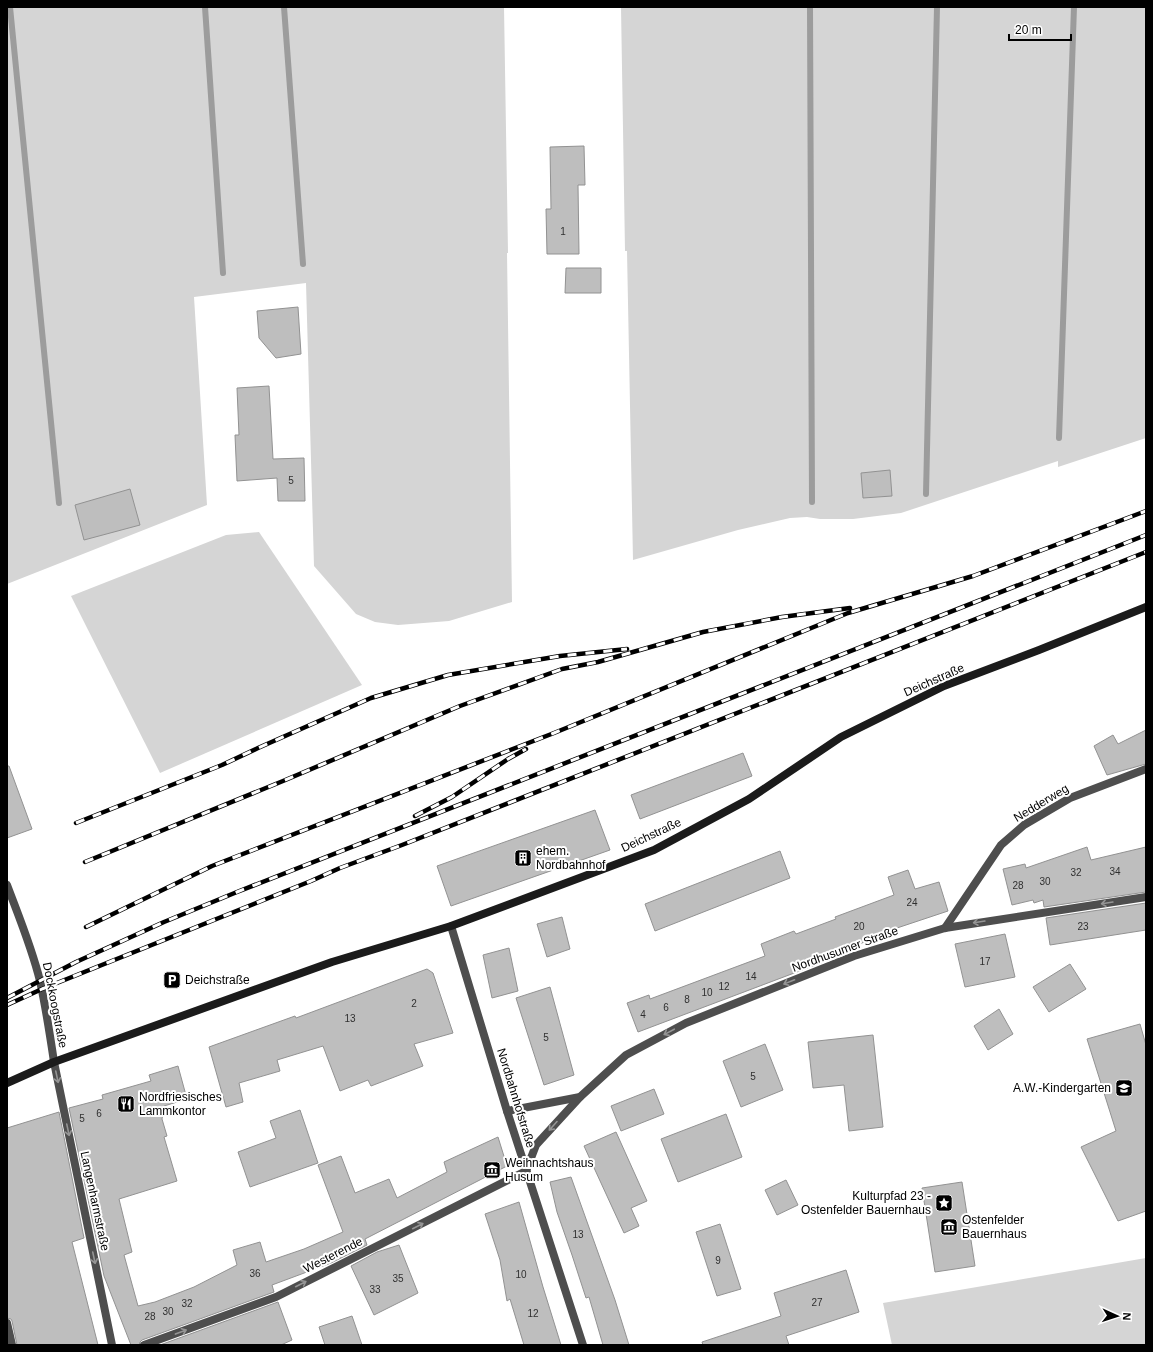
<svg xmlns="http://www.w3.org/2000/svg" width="1153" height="1352" viewBox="0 0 1153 1352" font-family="Helvetica,sans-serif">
	<rect width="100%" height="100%" fill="#fff"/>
	<g fill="#d5d5d5">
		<path d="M7 7H504L508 253H507L512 602 449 621 398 625 375 622 356 614 314 566 306 283 194 297 207 505 7 584Z"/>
		<path d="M621 7H1146V438L1058 467V461L901 513 853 519H820L807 517 790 518 738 530 633 560 627 251H625Z"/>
		<path d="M259 532 362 685 160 773 71 596 226 535Z"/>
		<path d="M1146 1258V1345H892L883 1303Z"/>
	</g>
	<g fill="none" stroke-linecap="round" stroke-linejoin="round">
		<g stroke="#9c9c9c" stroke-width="6">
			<path d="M10 7 59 503"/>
			<path d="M205 7 223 273"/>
			<path d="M284 7 303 264"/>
			<path d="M810 7 812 502"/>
			<path d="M1059 438 1074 7"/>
			<path d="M926 494 937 7"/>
		</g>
	</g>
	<g fill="#bebebe" stroke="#929292">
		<path d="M584 146 585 185H578L579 254H547L546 209H551L550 147Z"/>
		<path d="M566 268H601V293H565Z"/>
		<path d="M298 307 301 354 276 358 259 338 257 311Z"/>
		<path d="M269 386 273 459 304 458 305 501H278L277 478 237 481 235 435H239L237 388Z"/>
		<path d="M890 470 892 496 863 498 861 473Z"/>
		<path d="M130 489 140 525 84 540 75 505Z"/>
		<path d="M1146 730V764L1107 775 1094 746 1113 735 1118 744Z"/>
		<path d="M743 753 752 776 640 819 631 795Z"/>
		<path d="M7 766H9L32 829 7 838Z"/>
		<path d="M595 810 610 850 451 906 437 866Z"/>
		<path d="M1087 847 1091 860 1146 847V892L1044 907 1043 900 1034 903 1033 900 1012 905 1003 869 1025 864 1026 868Z"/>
		<path d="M780 851 790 878 655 931 645 904Z"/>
		<path d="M908 870 915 889 939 882 948 911 882 933 883 935 833 954 834 958 638 1032 627 1003 649 995 650 999 765 956 761 944 794 931 796 934 836 919 835 917 894 895 888 877Z"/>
		<path d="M1146 903V930L1050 945 1046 918Z"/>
		<path d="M562 917 570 949 547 957 537 924Z"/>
		<path d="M1005 934 1015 977 965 987 955 944Z"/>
		<path d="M509 948 518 991 492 998 483 955Z"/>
		<path d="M1070 964 1086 989 1049 1012 1033 987Z"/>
		<path d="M427 969 433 973 453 1033 414 1044 423 1066 371 1086 368 1080 340 1091 323 1046 277 1060 280 1071 239 1083 243 1102 226 1107 209 1047 295 1016 296 1018Z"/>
		<path d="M550 987 574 1075 544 1085 516 998Z"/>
		<path d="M999 1009 1013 1034 988 1050 974 1026Z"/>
		<path d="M1140 1024 1146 1045V1211L1118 1221 1081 1147 1116 1131 1087 1039Z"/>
		<path d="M873 1035 883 1127 849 1131 844 1085 813 1088 808 1042Z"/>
		<path d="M765 1044 783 1090 741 1107 723 1061Z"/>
		<path d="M178 1066 187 1099 164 1106 162 1119 167 1136 164 1137 177 1181 119 1199 132 1252 124 1255 138 1306 155 1302 194 1287 237 1265 233 1250 260 1242 266 1262 304 1249 343 1232 318 1165 341 1156 355 1193 389 1179 397 1198 447 1172 444 1162 498 1137 507 1166 365 1239 367 1245 331 1263 272 1285 274 1292 142 1340 140 1342 139 1345H131L104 1276 69 1108 103 1099 102 1095 151 1081 149 1075Z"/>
		<path d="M654 1089 664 1114 621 1131 611 1106Z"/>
		<path d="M300 1110 318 1163 250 1187 238 1152 276 1138 270 1121Z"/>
		<path d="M59 1112 84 1238 72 1242 98 1345H17L12 1321 11 1319 7 1318V1128Z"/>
		<path d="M726 1114 742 1157 678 1182 661 1139Z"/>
		<path d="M616 1132 647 1201 631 1208 639 1226 624 1233 584 1146Z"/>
		<path d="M571 1177 615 1300 629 1345H603L589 1297 586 1298 572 1255 557 1212 550 1182Z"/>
		<path d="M786 1180 798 1205 777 1215 765 1190Z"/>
		<path d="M962 1182 975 1266 935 1272 922 1188Z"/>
		<path d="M519 1202 543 1287 561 1345H524L510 1299 507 1301 500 1260 485 1214Z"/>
		<path d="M720 1224 741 1289 717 1296 696 1232Z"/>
		<path d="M399 1245 418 1293 374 1315 351 1266 377 1252Z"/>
		<path d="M846 1270 859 1312 786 1336 789 1345H703L702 1342 781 1316 774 1293Z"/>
		<path d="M278 1302 292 1340 281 1345H160Z"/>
		<path d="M352 1316 362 1345H325L319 1327Z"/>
	</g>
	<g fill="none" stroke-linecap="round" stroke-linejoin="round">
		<path stroke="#4e4e4e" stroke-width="8" d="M7 1323 12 1345"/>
		<g stroke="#4e4e4e" stroke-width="8">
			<path d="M7 885C19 917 32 948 40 981 46 1008 50 1035 54 1062L112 1345"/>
			<path d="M451 926 507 1111 583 1345"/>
			<path d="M945 928 1001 845 1024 825 1070 798 1146 769"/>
			<path d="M507 1111 580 1097 626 1055 686 1023 854 956 945 928 1146 897"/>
			<path d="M526 1171 536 1145 580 1097"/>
			<path d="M144 1345 276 1297 526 1171"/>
		</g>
		<path stroke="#1b1b1b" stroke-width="8" d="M7 1083 54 1062 332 962 451 926 654 850 749 799 841 737 944 686 1039 650 1146 607"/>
		<defs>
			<g id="rail">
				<path d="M415 816 452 797 508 759 526 749"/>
				<path d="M76 823 222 765 258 748 371 698 448 675 560 656 627 649"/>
				<path d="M85 862 283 781 460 706 562 669 598 662 703 632 782 617 850 608"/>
				<path d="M86 927 212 866 554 733 848 613 973 576 1146 511"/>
				<path d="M7 998 76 962 164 922 237 892 1146 535"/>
				<path d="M7 1005 42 989 311 881 340 868 402 845 1146 552"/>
			</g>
		</defs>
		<use href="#rail" stroke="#000" stroke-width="4.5"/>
		<use href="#rail" stroke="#fff" stroke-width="3" stroke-dasharray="9" stroke-linecap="butt"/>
	</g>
	<defs><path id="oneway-shaft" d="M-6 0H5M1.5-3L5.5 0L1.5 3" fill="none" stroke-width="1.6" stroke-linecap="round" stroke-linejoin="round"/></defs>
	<g stroke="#959595">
		<use href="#oneway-shaft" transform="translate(1107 903) rotate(171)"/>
		<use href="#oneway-shaft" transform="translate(979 922) rotate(171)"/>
		<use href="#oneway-shaft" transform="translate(789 982) rotate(158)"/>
		<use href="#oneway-shaft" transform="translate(669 1032) rotate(152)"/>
		<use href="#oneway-shaft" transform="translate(57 1077) rotate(78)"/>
		<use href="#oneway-shaft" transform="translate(553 1126) rotate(132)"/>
		<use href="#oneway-shaft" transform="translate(68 1130) rotate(78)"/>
		<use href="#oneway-shaft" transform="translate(418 1226) rotate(-27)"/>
		<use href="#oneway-shaft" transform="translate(94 1258) rotate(78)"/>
		<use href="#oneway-shaft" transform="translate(301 1284) rotate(-27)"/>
		<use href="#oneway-shaft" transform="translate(181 1332) rotate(-20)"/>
	</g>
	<defs>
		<symbol id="building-square" viewBox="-11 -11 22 22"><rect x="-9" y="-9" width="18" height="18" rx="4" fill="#000" stroke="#fff"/><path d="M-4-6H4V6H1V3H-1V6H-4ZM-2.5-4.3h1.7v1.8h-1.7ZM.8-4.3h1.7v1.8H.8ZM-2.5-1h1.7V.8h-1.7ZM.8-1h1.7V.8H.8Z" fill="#fff"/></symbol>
		<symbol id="parking-square" viewBox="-11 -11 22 22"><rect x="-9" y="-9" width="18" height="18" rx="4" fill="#000" stroke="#fff"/><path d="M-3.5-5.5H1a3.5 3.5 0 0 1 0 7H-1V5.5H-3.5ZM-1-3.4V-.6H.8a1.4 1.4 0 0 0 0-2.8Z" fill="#fff"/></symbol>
		<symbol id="school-square" viewBox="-11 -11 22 22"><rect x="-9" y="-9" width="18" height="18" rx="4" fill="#000" stroke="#fff"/><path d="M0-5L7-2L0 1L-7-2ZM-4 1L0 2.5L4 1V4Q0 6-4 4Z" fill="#fff"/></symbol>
		<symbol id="restaurant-square" viewBox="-11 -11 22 22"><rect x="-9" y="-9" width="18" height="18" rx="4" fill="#000" stroke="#fff"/><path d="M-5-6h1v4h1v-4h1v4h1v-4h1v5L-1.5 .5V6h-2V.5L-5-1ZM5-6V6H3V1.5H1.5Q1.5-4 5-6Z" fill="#fff"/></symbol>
		<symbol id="museum-square" viewBox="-11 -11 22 22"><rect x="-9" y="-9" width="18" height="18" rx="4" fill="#000" stroke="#fff"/><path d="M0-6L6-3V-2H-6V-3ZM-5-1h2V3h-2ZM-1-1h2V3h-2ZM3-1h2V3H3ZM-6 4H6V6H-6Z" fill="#fff"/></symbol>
		<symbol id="sight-square" viewBox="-11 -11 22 22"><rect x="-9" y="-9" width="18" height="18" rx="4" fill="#000" stroke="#fff"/><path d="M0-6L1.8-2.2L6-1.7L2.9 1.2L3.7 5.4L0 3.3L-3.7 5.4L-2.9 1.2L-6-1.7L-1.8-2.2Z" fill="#fff"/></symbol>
	</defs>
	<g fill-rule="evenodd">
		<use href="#building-square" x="513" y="848" width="20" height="20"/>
		<use href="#parking-square" x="162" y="970" width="20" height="20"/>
		<use href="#school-square" x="1114" y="1078" width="20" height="20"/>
		<use href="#restaurant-square" x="116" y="1094" width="20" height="20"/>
		<use href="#museum-square" x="482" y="1160" width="20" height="20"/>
		<use href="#sight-square" x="934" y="1193" width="20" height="20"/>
		<use href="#museum-square" x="939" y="1217" width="20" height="20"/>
	</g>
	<g text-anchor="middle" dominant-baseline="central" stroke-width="4" stroke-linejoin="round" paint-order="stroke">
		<g font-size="10" fill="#303030">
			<text x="563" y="231">1</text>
			<text x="291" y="480">5</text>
			<text x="1115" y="871">34</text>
			<text x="1076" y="872">32</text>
			<text x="1045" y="881">30</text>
			<text x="1018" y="885">28</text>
			<text x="912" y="902">24</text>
			<text x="859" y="926">20</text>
			<text x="1083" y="926">23</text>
			<text x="985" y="961">17</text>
			<text x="751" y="976">14</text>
			<text x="724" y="986">12</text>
			<text x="707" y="992">10</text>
			<text x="687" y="999">8</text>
			<text x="414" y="1003">2</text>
			<text x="666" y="1007">6</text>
			<text x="643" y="1014">4</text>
			<text x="350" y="1018">13</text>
			<text x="546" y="1037">5</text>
			<text x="753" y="1076">5</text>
			<text x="99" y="1113">6</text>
			<text x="82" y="1118">5</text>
			<text x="578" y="1234">13</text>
			<text x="718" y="1260">9</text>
			<text x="255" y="1273">36</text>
			<text x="521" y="1274">10</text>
			<text x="398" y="1278">35</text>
			<text x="375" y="1289">33</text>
			<text x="817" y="1302">27</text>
			<text x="187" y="1303">32</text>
			<text x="168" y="1311">30</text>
			<text x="533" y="1313">12</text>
			<text x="150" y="1316">28</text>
		</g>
		<g font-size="12" fill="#000" stroke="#fff">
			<text transform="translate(934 680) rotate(-24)">Deichstraße</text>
			<text transform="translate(1041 803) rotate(-31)">Nedderweg</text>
			<text transform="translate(651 835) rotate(-25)">Deichstraße</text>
			<text transform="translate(845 949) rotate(-20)">Nordhusumer Straße</text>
			<text transform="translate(55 1005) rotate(79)">Dockkoogstraße</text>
			<text transform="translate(516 1098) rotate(73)">Nordbahnhofstraße</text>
			<text transform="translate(95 1201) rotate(78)">Langenharmstraße</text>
			<text transform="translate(333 1255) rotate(-27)">Westerende</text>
		</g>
		<g font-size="12" fill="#000" stroke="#fff" text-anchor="start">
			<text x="536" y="851">ehem.<tspan x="536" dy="14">Nordbahnhof</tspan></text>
			<text x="185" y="980">Deichstraße</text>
			<text x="1111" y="1088" text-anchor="end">A.W.-Kindergarten</text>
			<text x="139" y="1097">Nordfriesisches<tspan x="139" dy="14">Lammkontor</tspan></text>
			<text x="505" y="1163">Weihnachtshaus<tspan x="505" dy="14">Husum</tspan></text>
			<text x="931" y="1196" text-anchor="end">Kulturpfad 23 -<tspan x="931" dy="14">Ostenfelder Bauernhaus</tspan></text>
			<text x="962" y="1220">Ostenfelder<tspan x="962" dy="14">Bauernhaus</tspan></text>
		</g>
	</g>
	<rect width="1153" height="1352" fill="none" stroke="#000000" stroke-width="16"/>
	<g transform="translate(1117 1316) rotate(93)" stroke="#ffffff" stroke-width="3" paint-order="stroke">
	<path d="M0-3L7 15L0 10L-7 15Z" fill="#000000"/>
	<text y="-6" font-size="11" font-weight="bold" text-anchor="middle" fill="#000000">N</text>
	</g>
	<path d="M1009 34v6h62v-6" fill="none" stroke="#000000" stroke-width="2"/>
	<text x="1015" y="34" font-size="12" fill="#000000" stroke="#ffffff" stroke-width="3" paint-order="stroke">20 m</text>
</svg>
